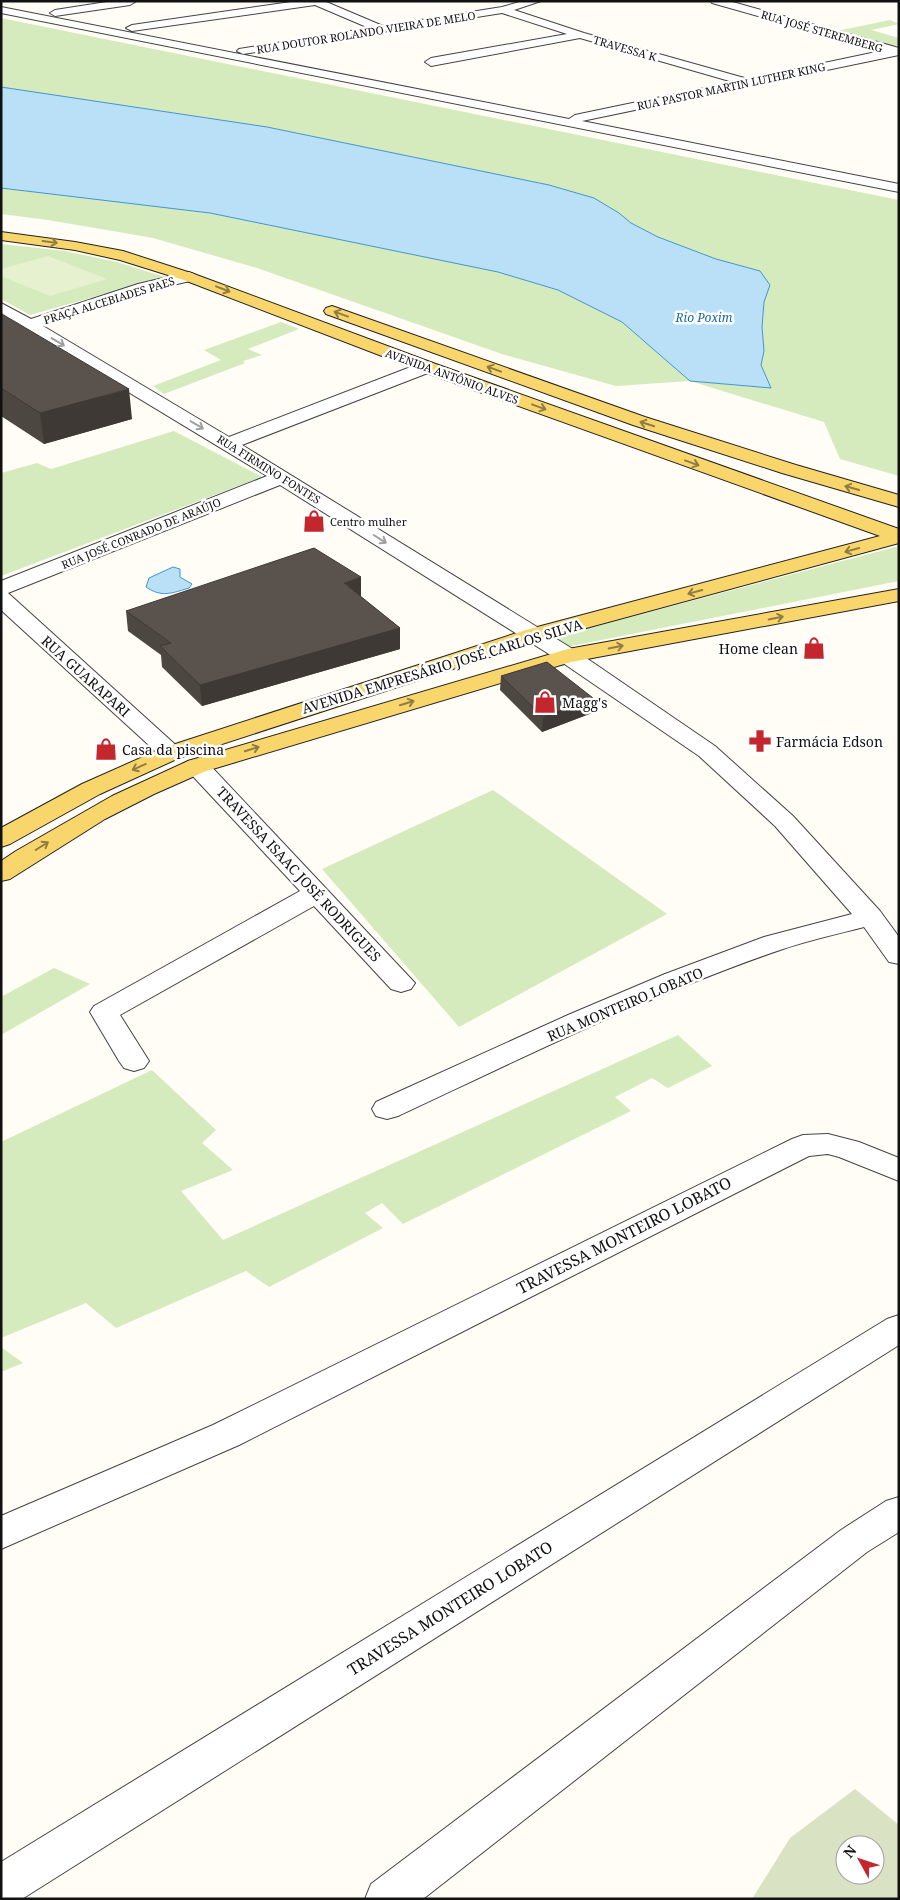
<svg xmlns="http://www.w3.org/2000/svg" width="900" height="1900" viewBox="0 0 900 1900" font-family="'Noto Serif',serif">
	<rect width="100%" height="100%" fill="#fffdf5"/>
	<g fill="#d5ebbd">
		<path d="M1 18 899 200V476L840 459 824 422 690 381 616 386 502 354 257 268 153 238 48 220 1 214V188L210 213 498 272 558 290 622 322 690 381 771 388 761 365 764 351 762 327 764 302 770 285 760 271 716 259 658 237 631 223 619 213 549 185 267 127 1 87Z"/>
		<path d="M890 20 899 24 871 30 899 38V45L893 46 837 31Z"/>
		<path d="M1 244 65 251 117 262 165 277 30 315 1 299Z"/>
		<path d="M281 322 299 329 248 349 262 355 243 361 245 363 164 394 153 386 221 360 204 350Z"/>
		<path d="M174 431 262 477 1 576V473L37 463 51 469Z"/>
		<path d="M899 546V581L566 647 552 638Z"/>
		<path d="M493 790 667 914 459 1027 322 869Z"/>
		<path d="M54 968 90 984 1 1035V997Z"/>
		<path d="M678 1035 712 1066 668 1088 652 1078 615 1097 631 1111 403 1224 382 1203 365 1213 383 1228 269 1287 246 1271 116 1328 86 1303 1 1338V1142L152 1070 216 1130 202 1143 233 1170 181 1191 223 1240Z"/>
		<path d="M1 1347 23 1363 1 1372Z"/>
	</g>
	<path fill="#d9e3c4" fill-rule="evenodd" d="M855 1789 899 1825V1899H752L790 1838ZM845 1845H875V1875H845Z"/>
	<path fill="#e6f2cf" d="M48 256 107 279 50 296 1 276V269Z"/>
	<g fill="#b9e0f7" stroke="#3f96cf">
		<path d="M1 87 267 127 549 185 594 198 619 213 631 223 658 237 716 259 760 271 770 285 764 302 762 327 764 351 761 365 771 388 690 381 622 322 558 290 498 272 210 213 1 188Z"/>
		<path d="M173 567 180 569V577L192 584 189 588C172 593 162 598 146 587L149 578Z"/>
	</g>
	<g fill="none" stroke-linecap="round" stroke-linejoin="round">
		<defs>
			<g id="minor">
				<path d="M113 1 135 2 130 5 55 16 50 13 55 10Z"/>
				<path d="M298 1H324L383 26 502 7 523 1H541L514 10 584 33 748 79 881 51 712 3 711 1H729L899 48V55L582 121 899 184V192L1 13V7L569 119 575 115 733 82 580 38 431 66 425 62 431 58 567 34 502 13 243 54 237 51 239 49 369 28 315 5 132 31 126 28 132 25Z"/>
				<path d="M189 272 194 274 197 277 194 280 148 291 43 326 229 437 421 363 427 362 433 363 436 367 433 371 242 445 576 651 715 746 793 816 880 911 899 937V964L889 962 864 927C837 934 810 940 783 949 651 994 524 1057 398 1116L387 1119 376 1116 372 1109 376 1102 568 1015 665 974 764 937 852 914 775 826 699 756 560 661 280 485 8 593 179 748 183 753 179 758 171 760 163 758 1 610V581L267 476 1 315V303L31 319 138 284Z"/>
				<path d="M197 759 206 761 415 983 411 989 401 992 391 989 314 906 120 1015 149 1061 144 1068 134 1071 124 1068 119 1061 90 1012 94 1006 300 891 188 771 185 766 188 761Z"/>
				<path d="M828 1134 859 1142 899 1158V1181L839 1157 828 1154 809 1156 239 1445 1 1549V1516L213 1425 792 1139 803 1135Z"/>
				<path d="M899 1315V1345L22 1899H1V1862L887 1319Z"/>
				<path d="M899 1497V1532L867 1552 423 1899H365L371 1884 841 1530 886 1501Z"/>
			</g>
			<g id="major">
				<path d="M1 232 75 242 123 251 194 274 433 363 899 529V543L542 640 179 758 100 794 10 844 1 847V828L82 784 163 748 526 630 880 536 421 371 184 280 120 260 75 250 1 240Z"/>
				<path d="M332 306 645 417 796 465 899 495V507L782 473 633 425 326 314 324 311 326 308Z"/>
				<path d="M899 589V601L571 662 206 771 154 794 105 819 10 879 1 881V861L16 851 112 796 188 761 568 649Z"/>
			</g>
		</defs>
		<use href="#minor" stroke="#444" stroke-width="2"/>
		<use href="#major" stroke="#222" stroke-width="2"/>
		<use href="#minor" fill="#fff" fill-rule="evenodd"/>
		<use href="#major" fill="#f9d66b" fill-rule="evenodd"/>
	</g>
	<g fill="#4d4742">
		<path d="M1 314 132 419 44 444 1 416Z"/>
		<path d="M361 597 400 628V649L202 706 162 667 161 655 128 631 126 611Z"/>
		<path d="M501 676 592 713 542 732 500 690Z"/>
	</g>
	<g fill="#3f3936">
		<path d="M129 389 132 419 44 444 40 413Z"/>
		<path d="M361 577V597L344 583Z"/>
		<path d="M400 628V649L202 706 200 685Z"/>
		<path d="M593 698 592 713 542 732 543 717Z"/>
	</g>
	<g fill="#5a524d" stroke="#3f3936">
		<path d="M1 314H2L129 389 40 413 1 388Z"/>
		<path d="M314 548 361 577 344 583 400 628 200 685 160 646 171 643 126 611Z"/>
		<path d="M547 662 593 698 543 717 501 676Z"/>
	</g>
	<defs><path id="oneway-shaft" d="M-6 0H5M1.5-3L5.5 0L1.5 3" fill="none" stroke-width="1.6" stroke-linecap="round" stroke-linejoin="round" transform="scale(1.25)"/></defs>
	<g stroke="#917d42">
		<use href="#oneway-shaft" transform="translate(50 242) rotate(8)"/>
		<use href="#oneway-shaft" transform="translate(223 289) rotate(21)"/>
		<use href="#oneway-shaft" transform="translate(341 314) rotate(-160)"/>
		<use href="#oneway-shaft" transform="translate(494 369) rotate(-160)"/>
		<use href="#oneway-shaft" transform="translate(539 407) rotate(20)"/>
		<use href="#oneway-shaft" transform="translate(647 424) rotate(-162)"/>
		<use href="#oneway-shaft" transform="translate(692 463) rotate(20)"/>
		<use href="#oneway-shaft" transform="translate(852 488) rotate(-164)"/>
		<use href="#oneway-shaft" transform="translate(852 550) rotate(165)"/>
		<use href="#oneway-shaft" transform="translate(695 592) rotate(165)"/>
		<use href="#oneway-shaft" transform="translate(776 618) rotate(-11)"/>
		<use href="#oneway-shaft" transform="translate(616 647) rotate(-11)"/>
		<use href="#oneway-shaft" transform="translate(407 703) rotate(-17)"/>
		<use href="#oneway-shaft" transform="translate(252 749) rotate(-17)"/>
		<use href="#oneway-shaft" transform="translate(139 767) rotate(156)"/>
		<use href="#oneway-shaft" transform="translate(42 846) rotate(-32)"/>
	</g>
	<g stroke="#a0a0a0">
		<use href="#oneway-shaft" transform="translate(58 342) rotate(31)"/>
		<use href="#oneway-shaft" transform="translate(197 425) rotate(31)"/>
		<use href="#oneway-shaft" transform="translate(380 539) rotate(32)"/>
	</g>
	<defs>
		<symbol id="shop-bare" viewBox="-9 -9 18 18"><path d="M-5-2.5h2.3a2.7 3.5 0 0 1 5.4 0H5L5.5 6h-11ZM-1.5-2.5h3a1.5 2.3 0 0 0-3 0Z" fill="#c4262e" stroke="#fff" stroke-width="2.5" paint-order="stroke"/></symbol>
		<symbol id="pharmacy-bare" viewBox="-9 -9 18 18"><path d="M-2-6h4v4h4v4h-4v4h-4v-4h-4v-4h4Z" fill="#c4262e" stroke="#fff" stroke-width="2.5" paint-order="stroke"/></symbol>
	</defs>
	<g fill-rule="evenodd">
		<use href="#shop-bare" x="298" y="505" width="32" height="32"/>
		<use href="#shop-bare" x="798" y="632" width="32" height="32"/>
		<use href="#shop-bare" x="529" y="686" width="32" height="32"/>
		<use href="#pharmacy-bare" x="744" y="725" width="32" height="32"/>
		<use href="#shop-bare" x="90" y="733" width="32" height="32"/>
	</g>
	<g text-anchor="middle" dominant-baseline="central" stroke-width="5" stroke-linejoin="round" paint-order="stroke">
		<g font-size="11" fill="#111" stroke="#fff">
			<text transform="translate(822 31) rotate(16)">RUA JOSÉ STEREMBERG</text>
			<text transform="translate(366 32) rotate(-9)">RUA DOUTOR ROLANDO VIEIRA DE MELO</text>
			<text transform="translate(625 48) rotate(16)">TRAVESSA K</text>
			<text transform="translate(731 86) rotate(-12)">RUA PASTOR MARTIN LUTHER KING</text>
			<text transform="translate(109 300) rotate(-17)">PRAÇA ALCEBIADES PAES</text>
			<text transform="translate(452 376) rotate(20)">AVENIDA ANTÔNIO ALVES</text>
			<text transform="translate(269 469) rotate(32)">RUA FIRMINO FONTES</text>
			<text transform="translate(141 533) rotate(-22)">RUA JOSÉ CONRADO DE ARAÚJO</text>
		</g>
		<g font-size="11" fill="#111" stroke="#fff" text-anchor="start">
			<text x="330" y="521">Centro mulher</text>
		</g>
		<g font-size="12" font-style="italic" fill="#1768a6" stroke="#fff">
			<text x="704" y="317">Rio Poxim</text>
		</g>
		<g font-size="14" fill="#111" stroke="#fff" text-anchor="start">
			<text x="798" y="648" text-anchor="end">Home clean</text>
			<text x="562" y="702">Magg's</text>
			<text x="776" y="741">Farmácia Edson</text>
			<text x="122" y="749">Casa da piscina</text>
		</g>
		<g font-size="14" fill="#111" stroke="#fff">
			<text transform="translate(442 666) rotate(-17)">AVENIDA EMPRESÁRIO JOSÉ CARLOS SILVA</text>
			<text transform="translate(86 676) rotate(42)">RUA GUARAPARI</text>
			<text transform="translate(299 874) rotate(47)">TRAVESSA ISAAC JOSÉ RODRIGUES</text>
			<text transform="translate(625 1004) rotate(-23)">RUA MONTEIRO LOBATO</text>
		</g>
		<g font-size="16" fill="#111" stroke="#fff">
			<text transform="translate(624 1235) rotate(-27)">TRAVESSA MONTEIRO LOBATO</text>
			<text transform="translate(450 1608) rotate(-32)">TRAVESSA MONTEIRO LOBATO</text>
		</g>
	</g>
	<rect width="900" height="1900" fill="none" stroke="#111111" stroke-width="5"/>
	<g transform="translate(860 1860) rotate(310)"><circle r="24" fill="#ffffff" stroke="#a0a0a0"/>
	<path d="M0-4L9 19L0 12L-9 19Z" fill="#c4262e"/>
	<text y="-8" font-size="14" font-weight="bold" text-anchor="middle" fill="#111111">N</text>
	</g>
</svg>
